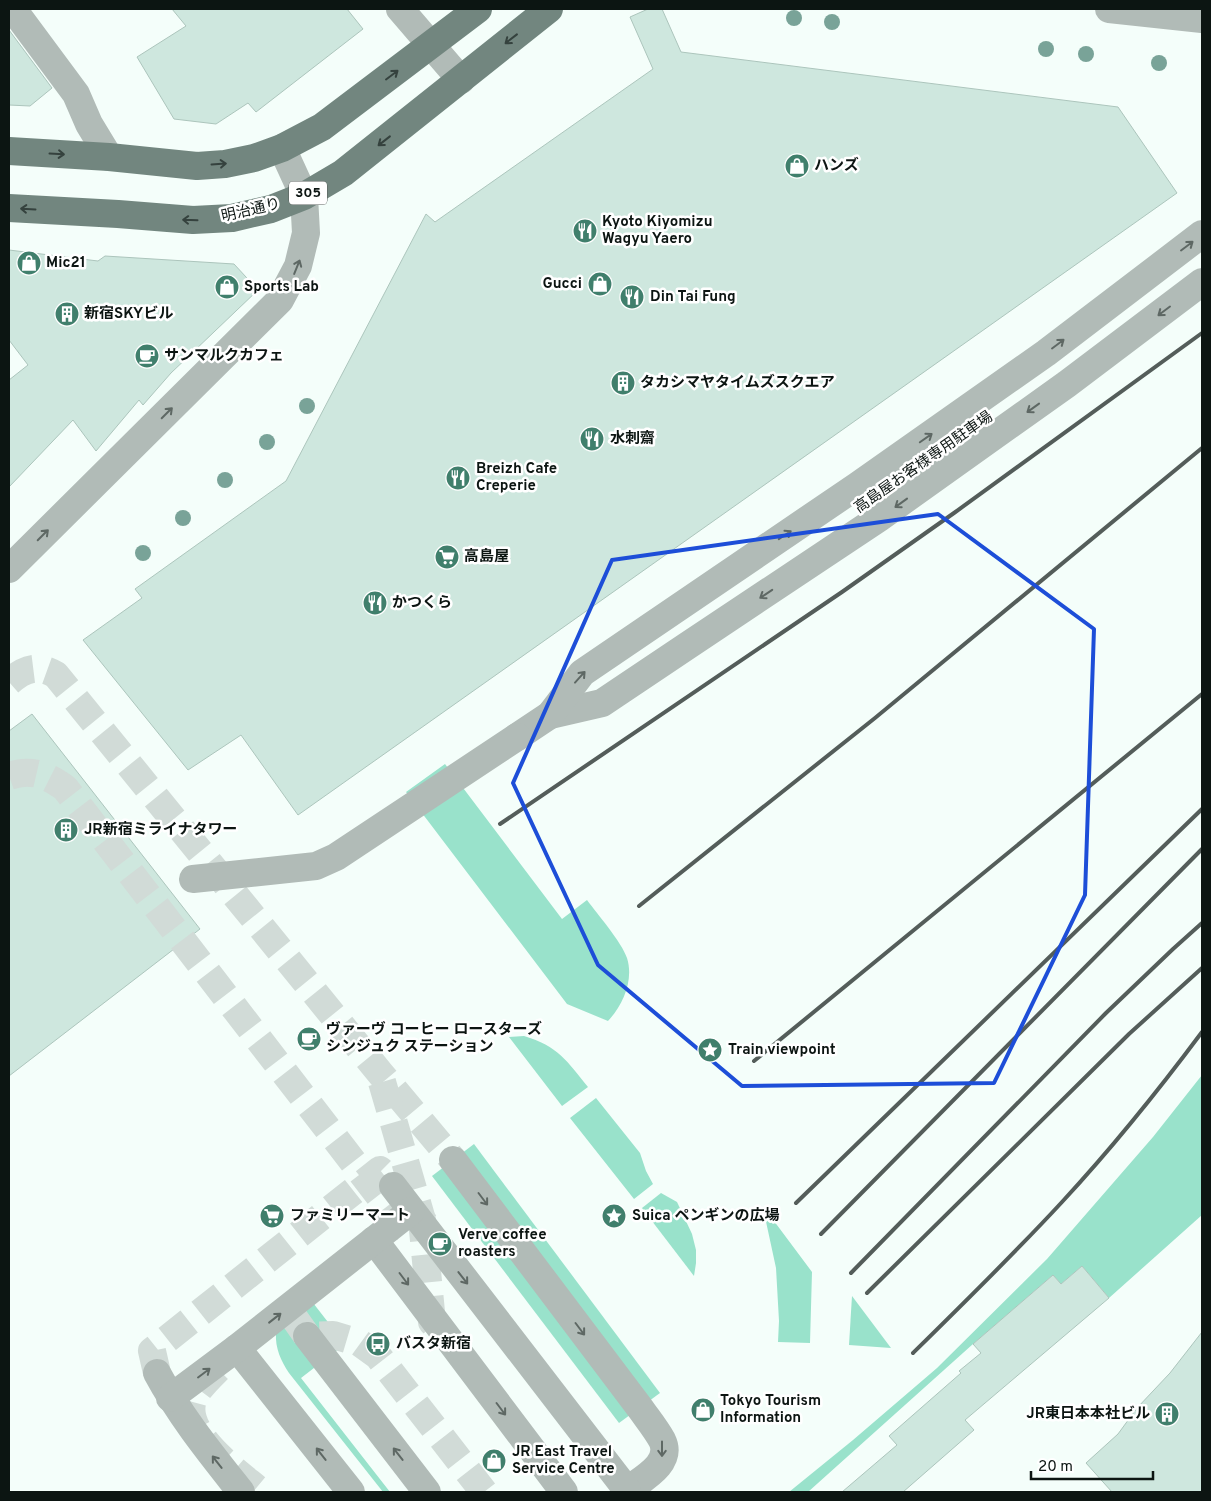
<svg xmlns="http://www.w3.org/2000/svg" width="1211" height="1501" viewBox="0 0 1211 1501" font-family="Overpass,'Noto Sans JP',sans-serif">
	<rect width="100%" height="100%" fill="#f4fefa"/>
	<g fill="#99e2cb">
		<path d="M445 764 562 919 587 900C598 915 621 941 627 958 634 980 623 1005 608 1021L567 1004 406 792Z"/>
		<path d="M524 1036C558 1046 567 1061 588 1087L562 1106 509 1037Z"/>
		<path d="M1202 1075V1215L1109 1298 1082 1266 1061 1284 1053 1275 973 1344 808 1492H789L853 1440 937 1368 1047 1259 1153 1137Z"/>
		<path d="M596 1098 640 1153 646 1171 653 1184 634 1199 570 1118Z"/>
		<path d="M474 1144 660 1393 619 1423 432 1176Z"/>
		<path d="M661 1193 677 1202 692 1234 696 1250V1263L694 1276 642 1208Z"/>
		<path d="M765 1217H771L812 1272 810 1343 778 1342 779 1321 776 1268Z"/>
		<path d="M852 1296 891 1348 849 1345Z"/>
		<path d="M310 1299 345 1344 301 1378 390 1492H383L289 1373C281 1361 275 1348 276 1333Z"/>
	</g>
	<g fill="#cee7de" stroke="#acc5bc">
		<path d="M172 9H347L363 29 256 112 248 103 216 124 174 119 137 57 186 26Z"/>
		<path d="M648 9H662L681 52 1118 107 1177 193 298 815 241 735 188 770 83 640 142 598 135 589 286 481 426 214 435 222 653 69 630 17Z"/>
		<path d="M9 30 52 88 30 106 9 105Z"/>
		<path d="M9 250 98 261 105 256 234 264 258 290 171 373 143 405 139 400 96 451 73 420 9 487V380L28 365 9 340Z"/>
		<path d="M32 714 200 929 9 1076V731Z"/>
		<path d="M1082 1266 1109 1298 965 1420 974 1430 903 1492H842L897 1445 889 1436 961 1373 959 1371 981 1353 973 1344 1053 1275 1061 1284Z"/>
		<path d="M1202 1332V1492H1112L1086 1463 1118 1434 1137 1408 1170 1373Z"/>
	</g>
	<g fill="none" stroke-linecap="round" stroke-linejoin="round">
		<g stroke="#d1dbd7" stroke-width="28" stroke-dasharray="28 14" stroke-linecap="butt">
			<path d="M9 682C25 668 38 664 56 675L380 1073 453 1160"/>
			<path d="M9 776C31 768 46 775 65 788L391 1211C391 1227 388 1231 376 1242"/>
			<path d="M382 1082 422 1220 425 1224"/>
			<path d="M415 1222 422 1220 432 1322 435 1325"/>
			<path d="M290 1312 307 1336 333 1335 360 1343 378 1356 484 1492"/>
			<path d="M218 1369C211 1376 194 1392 192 1403 185 1436 239 1473 261 1492"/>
			<path d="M157 1373 152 1351 351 1193 380 1170 381 1171"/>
		</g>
		<g stroke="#b1bbb7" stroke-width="28">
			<path d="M13 9 76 94 89 124 109 157"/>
			<path d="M400 9 461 80"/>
			<path d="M1109 9 1202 19"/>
			<path d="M9 569 280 300 298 266 306 233 304 196 282 148"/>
			<path d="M550 715 602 703 687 646 879 518 1067 384 1202 282"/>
			<path d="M517 737 550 715 582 673 857 486 1046 353 1202 234"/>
			<path d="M453 1160 640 1408C647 1418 656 1429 662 1440 674 1464 640 1480 625 1492"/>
			<path d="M393 1186 627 1490"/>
			<path d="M374 1240 564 1492"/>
			<path d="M307 1336 427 1492"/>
			<path d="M237 1348 351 1492"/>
			<path d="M157 1373C180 1416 211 1454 241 1492"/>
			<path d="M170 1398 237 1348 411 1211"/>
		</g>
		<g stroke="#72867f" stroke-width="28">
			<path d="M9 151 109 157 197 166 225 164 254 158 282 148 322 127 478 9"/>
			<path d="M9 208 118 214 193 220 232 218 271 209 304 196 343 173 549 9"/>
		</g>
		<g stroke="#545d5a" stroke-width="4">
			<path d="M500 824 842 592 954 513 1202 333"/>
			<path d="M639 906 875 718 1202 448"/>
			<path d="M754 1061 1202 694"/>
			<path d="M796 1203 1202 809"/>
			<path d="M821 1234 1202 849"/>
			<path d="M851 1273 1106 1013 1173 949 1202 923"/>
			<path d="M867 1293 1129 1034 1202 968"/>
			<path d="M913 1353C964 1303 1014 1254 1062 1202 1112 1148 1158 1091 1202 1032"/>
		</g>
		<path stroke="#b1bbb7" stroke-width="28" d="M193 879 316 866 336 857 517 737"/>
	</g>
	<g fill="#79a398">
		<circle cx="794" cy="18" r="8"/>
		<circle cx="832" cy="22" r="8"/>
		<circle cx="1046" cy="49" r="8"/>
		<circle cx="1086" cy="54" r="8"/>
		<circle cx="1159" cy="63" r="8"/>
		<circle cx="307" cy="406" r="8"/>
		<circle cx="267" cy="442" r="8"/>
		<circle cx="225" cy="480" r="8"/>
		<circle cx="183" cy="518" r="8"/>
		<circle cx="143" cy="553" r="8"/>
	</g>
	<defs><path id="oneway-shaft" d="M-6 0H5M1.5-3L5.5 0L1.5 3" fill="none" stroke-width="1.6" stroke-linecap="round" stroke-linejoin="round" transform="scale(1.25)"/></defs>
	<g stroke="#35423e">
		<use href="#oneway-shaft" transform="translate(511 39) rotate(142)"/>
		<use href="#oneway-shaft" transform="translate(392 75) rotate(-37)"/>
		<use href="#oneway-shaft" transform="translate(384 141) rotate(142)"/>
		<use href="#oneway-shaft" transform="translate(57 154) rotate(3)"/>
		<use href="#oneway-shaft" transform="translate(219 164) rotate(-4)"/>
		<use href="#oneway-shaft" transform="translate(28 209) rotate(-177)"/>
		<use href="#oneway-shaft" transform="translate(190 220) rotate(-178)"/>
	</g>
	<g stroke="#5e6864">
		<use href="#oneway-shaft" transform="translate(1187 246) rotate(-37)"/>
		<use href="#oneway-shaft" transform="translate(297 267) rotate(-68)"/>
		<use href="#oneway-shaft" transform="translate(1164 311) rotate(143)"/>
		<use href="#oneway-shaft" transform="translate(1058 344) rotate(-37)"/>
		<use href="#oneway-shaft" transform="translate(1033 408) rotate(144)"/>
		<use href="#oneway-shaft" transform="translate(167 413) rotate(-45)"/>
		<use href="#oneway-shaft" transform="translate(926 438) rotate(-35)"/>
		<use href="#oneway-shaft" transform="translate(901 503) rotate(144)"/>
		<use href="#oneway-shaft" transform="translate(43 535) rotate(-45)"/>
		<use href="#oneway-shaft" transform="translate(785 535) rotate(-34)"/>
		<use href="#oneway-shaft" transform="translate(766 594) rotate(146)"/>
		<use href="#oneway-shaft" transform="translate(580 677) rotate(-48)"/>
		<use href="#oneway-shaft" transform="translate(483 1199) rotate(53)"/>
		<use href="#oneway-shaft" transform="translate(463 1278) rotate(52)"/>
		<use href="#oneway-shaft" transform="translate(404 1279) rotate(53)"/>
		<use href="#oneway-shaft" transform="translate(275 1318) rotate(-38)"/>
		<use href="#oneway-shaft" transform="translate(580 1329) rotate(53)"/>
		<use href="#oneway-shaft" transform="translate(204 1373) rotate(-37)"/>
		<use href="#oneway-shaft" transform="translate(501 1409) rotate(53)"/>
		<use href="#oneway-shaft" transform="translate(662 1449) rotate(90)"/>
		<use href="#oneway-shaft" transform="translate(321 1454) rotate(-128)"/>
		<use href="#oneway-shaft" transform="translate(398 1454) rotate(-128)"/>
		<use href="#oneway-shaft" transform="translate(217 1462) rotate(-128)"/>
	</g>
	<path fill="none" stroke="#1d4ed8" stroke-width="4" stroke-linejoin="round" d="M938 514 1094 629 1085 895 994 1083 742 1086 598 965 513 783 612 560Z"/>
	<defs>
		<symbol id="shop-disc" viewBox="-11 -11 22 22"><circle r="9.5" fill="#407f6c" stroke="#fff"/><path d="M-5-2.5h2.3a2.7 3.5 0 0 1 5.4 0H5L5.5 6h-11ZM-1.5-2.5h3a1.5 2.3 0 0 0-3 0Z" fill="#fff"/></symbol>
		<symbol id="restaurant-disc" viewBox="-11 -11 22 22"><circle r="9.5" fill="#407f6c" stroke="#fff"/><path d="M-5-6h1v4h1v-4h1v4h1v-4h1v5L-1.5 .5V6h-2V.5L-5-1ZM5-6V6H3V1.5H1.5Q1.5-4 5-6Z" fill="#fff"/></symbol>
		<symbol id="building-disc" viewBox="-11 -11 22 22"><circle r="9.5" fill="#407f6c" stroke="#fff"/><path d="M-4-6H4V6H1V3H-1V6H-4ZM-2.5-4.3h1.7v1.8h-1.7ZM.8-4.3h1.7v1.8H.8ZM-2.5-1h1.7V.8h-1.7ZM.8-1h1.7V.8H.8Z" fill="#fff"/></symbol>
		<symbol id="cafe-disc" viewBox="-11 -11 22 22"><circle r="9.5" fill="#407f6c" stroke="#fff"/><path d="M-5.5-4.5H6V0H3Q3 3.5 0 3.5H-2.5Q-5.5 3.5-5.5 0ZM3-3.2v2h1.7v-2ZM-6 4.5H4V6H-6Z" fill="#fff"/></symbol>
		<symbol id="supermarket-disc" viewBox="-11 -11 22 22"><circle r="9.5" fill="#407f6c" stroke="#fff"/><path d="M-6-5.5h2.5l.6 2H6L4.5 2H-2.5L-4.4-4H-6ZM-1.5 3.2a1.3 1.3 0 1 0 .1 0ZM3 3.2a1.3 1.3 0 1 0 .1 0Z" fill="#fff"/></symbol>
		<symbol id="sight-disc" viewBox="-11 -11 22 22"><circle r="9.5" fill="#407f6c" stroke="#fff"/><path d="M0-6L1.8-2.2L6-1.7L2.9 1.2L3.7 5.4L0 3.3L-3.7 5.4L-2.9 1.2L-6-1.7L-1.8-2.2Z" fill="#fff"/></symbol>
		<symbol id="bus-disc" viewBox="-11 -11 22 22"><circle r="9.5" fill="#407f6c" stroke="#fff"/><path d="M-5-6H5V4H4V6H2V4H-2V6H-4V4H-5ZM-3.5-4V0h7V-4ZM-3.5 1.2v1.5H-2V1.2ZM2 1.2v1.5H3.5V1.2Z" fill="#fff"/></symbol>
	</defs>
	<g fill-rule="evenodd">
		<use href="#shop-disc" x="783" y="152" width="28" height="28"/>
		<use href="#restaurant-disc" x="571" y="217" width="28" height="28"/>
		<use href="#shop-disc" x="15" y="249" width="28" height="28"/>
		<use href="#shop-disc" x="586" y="270" width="28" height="28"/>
		<use href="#shop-disc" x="213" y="273" width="28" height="28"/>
		<use href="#restaurant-disc" x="618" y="283" width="28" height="28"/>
		<use href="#building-disc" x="53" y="300" width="28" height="28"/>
		<use href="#cafe-disc" x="133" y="342" width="28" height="28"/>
		<use href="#building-disc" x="609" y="369" width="28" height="28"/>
		<use href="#restaurant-disc" x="578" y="425" width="28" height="28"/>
		<use href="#restaurant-disc" x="444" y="464" width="28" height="28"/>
		<use href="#supermarket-disc" x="433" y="543" width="28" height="28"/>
		<use href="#restaurant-disc" x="361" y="589" width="28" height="28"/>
		<use href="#building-disc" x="52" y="816" width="28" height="28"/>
		<use href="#cafe-disc" x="295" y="1025" width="28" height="28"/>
		<use href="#sight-disc" x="696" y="1036" width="28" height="28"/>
		<use href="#supermarket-disc" x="258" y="1202" width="28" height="28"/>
		<use href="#sight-disc" x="600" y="1202" width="28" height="28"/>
		<use href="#cafe-disc" x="426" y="1230" width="28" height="28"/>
		<use href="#bus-disc" x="364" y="1330" width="28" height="28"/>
		<use href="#shop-disc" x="689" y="1396" width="28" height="28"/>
		<use href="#building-disc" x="1153" y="1400" width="28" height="28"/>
		<use href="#shop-disc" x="480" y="1447" width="28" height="28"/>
	</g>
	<g text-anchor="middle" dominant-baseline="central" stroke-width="5" stroke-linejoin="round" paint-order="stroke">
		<rect fill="#fff" stroke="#555b59" stroke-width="1" x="289" y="181.5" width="38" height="23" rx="4"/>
		<g font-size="14" font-weight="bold" fill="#0c1512">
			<text x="308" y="193">305</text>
		</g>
		<g font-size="15" font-weight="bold" fill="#0c1512" stroke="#fff" text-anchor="start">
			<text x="814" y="166">ハンズ</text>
			<text x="602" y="222">Kyoto Kiyomizu<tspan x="602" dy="17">Wagyu Yaero</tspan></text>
			<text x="46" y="263">Mic21</text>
			<text x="582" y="284" text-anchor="end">Gucci</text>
			<text x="244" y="287">Sports Lab</text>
			<text x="650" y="297">Din Tai Fung</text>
			<text x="84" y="314">新宿SKYビル</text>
			<text x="164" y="356">サンマルクカフェ</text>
			<text x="640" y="383">タカシマヤタイムズスクエア</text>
			<text x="610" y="439">水刺齋</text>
			<text x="476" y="469">Breizh Cafe<tspan x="476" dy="17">Creperie</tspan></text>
			<text x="464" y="557">高島屋</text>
			<text x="392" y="603">かつくら</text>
			<text x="84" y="830">JR新宿ミライナタワー</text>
			<text x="326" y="1030">ヴァーヴ コーヒー ロースターズ<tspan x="326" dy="17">シンジュク ステーション</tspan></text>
			<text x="728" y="1050">Train viewpoint</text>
			<text x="290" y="1216">ファミリーマート</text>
			<text x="632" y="1216">Suica ペンギンの広場</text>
			<text x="458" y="1235">Verve coffee<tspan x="458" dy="17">roasters</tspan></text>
			<text x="396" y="1344">バスタ新宿</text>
			<text x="720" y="1401">Tokyo Tourism<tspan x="720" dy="17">Information</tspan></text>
			<text x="1150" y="1414" text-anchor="end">JR東日本本社ビル</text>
			<text x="512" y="1452">JR East Travel<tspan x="512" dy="17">Service Centre</tspan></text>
		</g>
		<g font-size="15" fill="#0c1512" stroke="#fff">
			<text transform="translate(251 211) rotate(-13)">明治通り</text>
			<text transform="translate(924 463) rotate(-35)">高島屋お客様専用駐車場</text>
		</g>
	</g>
	<rect width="1211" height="1501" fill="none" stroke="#0c1512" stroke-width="20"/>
	<path d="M1031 1471v8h122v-8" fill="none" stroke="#0c1512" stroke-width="2.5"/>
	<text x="1038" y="1471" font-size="15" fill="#0c1512" stroke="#ffffff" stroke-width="4" paint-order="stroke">20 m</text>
</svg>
